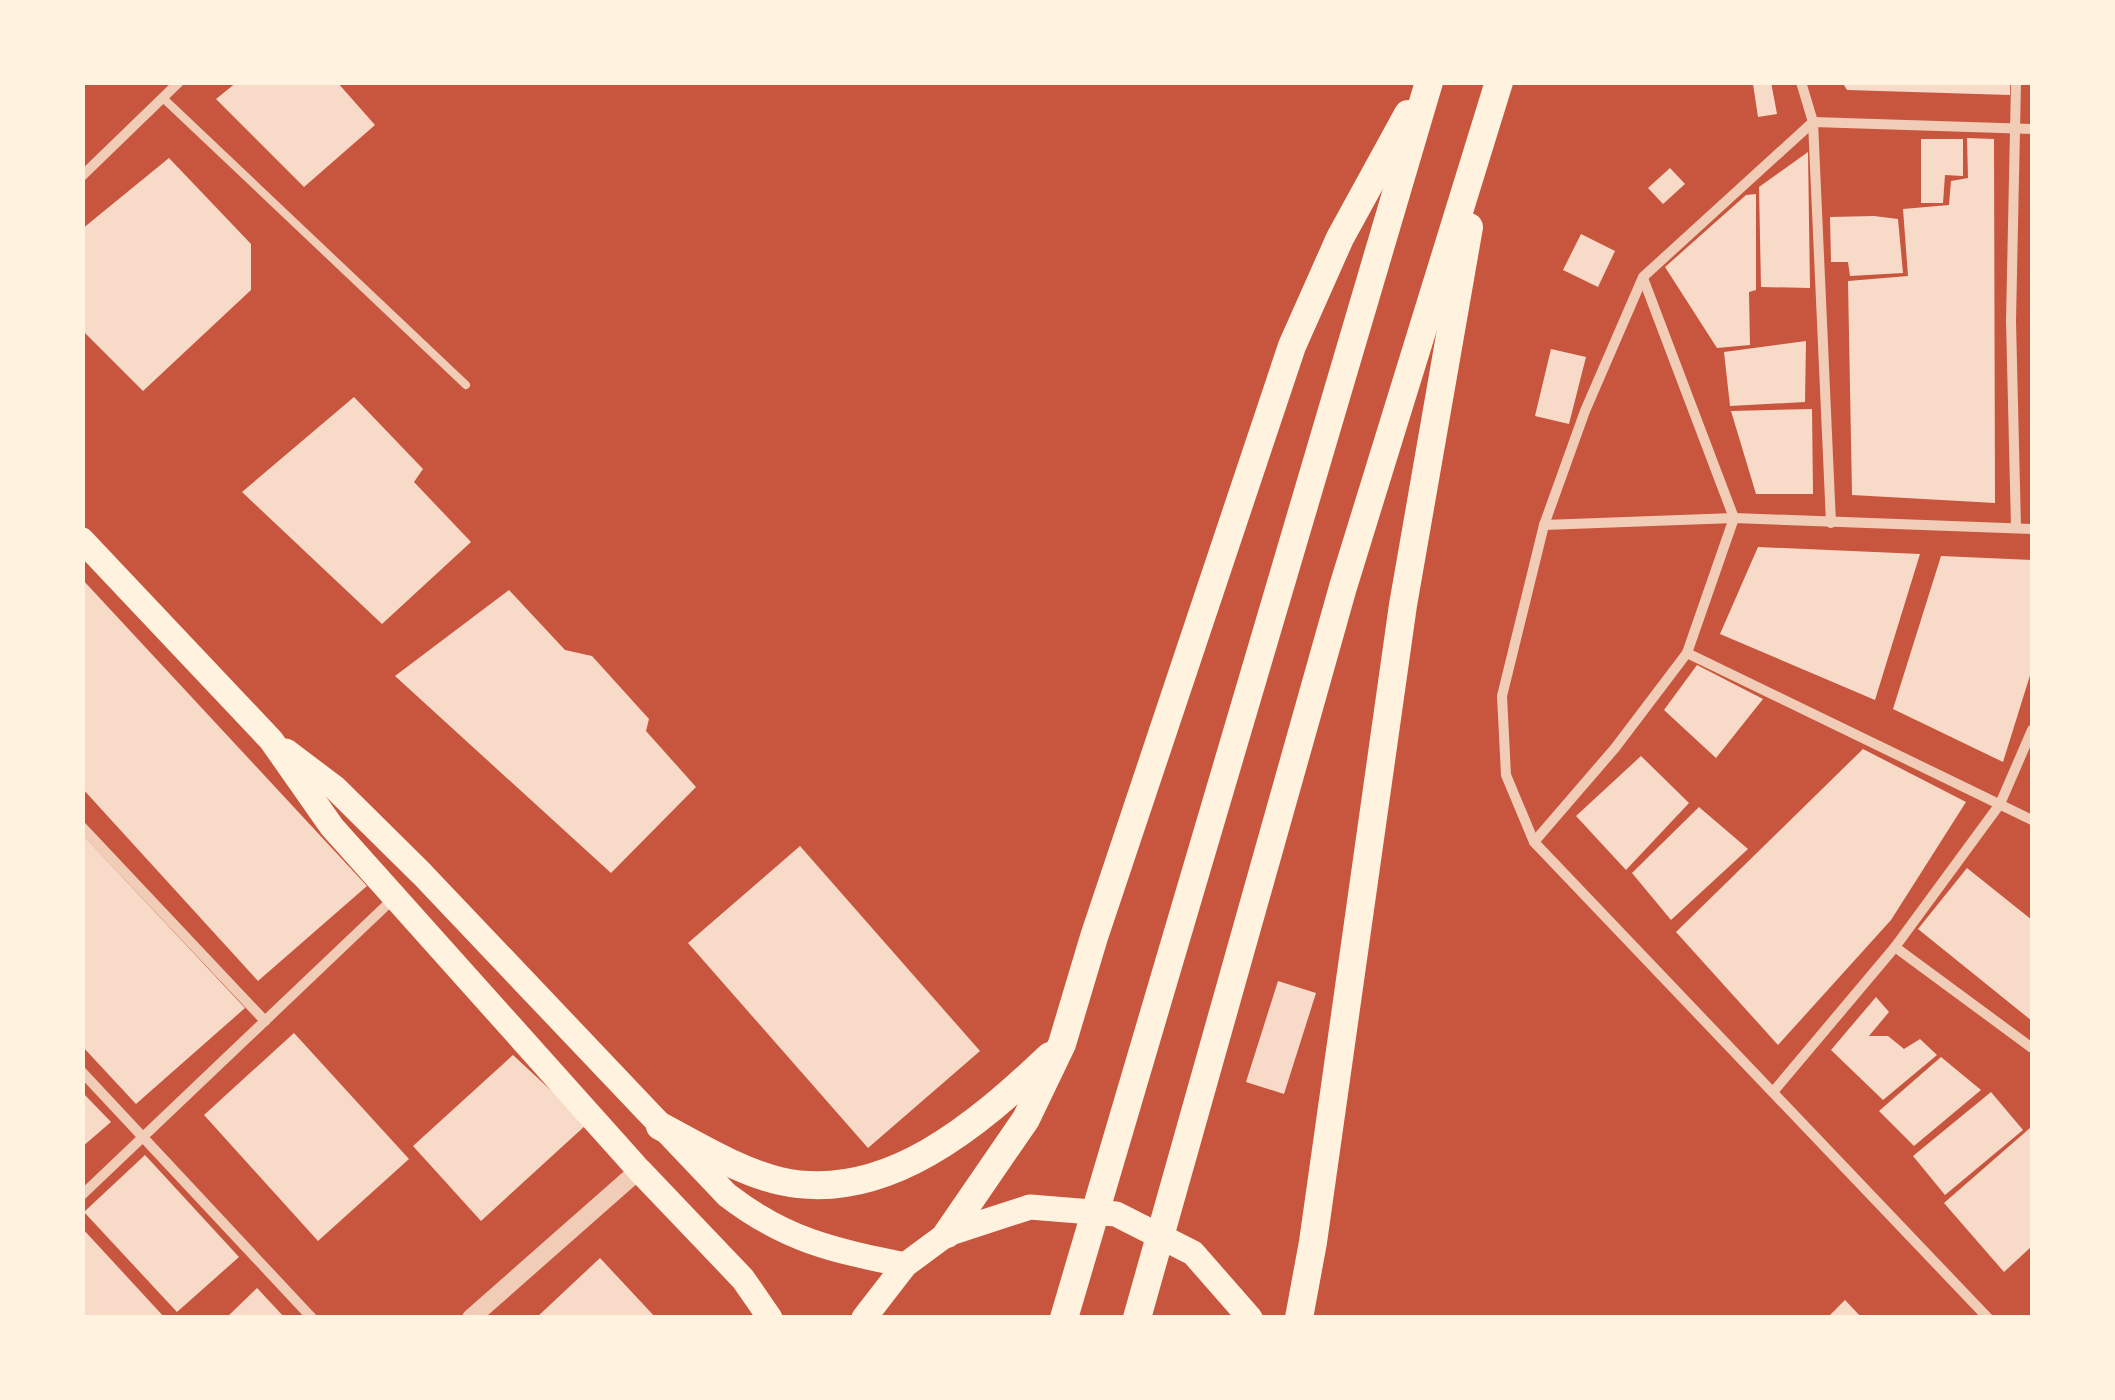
<svg xmlns="http://www.w3.org/2000/svg" width="2115" height="1400" viewBox="0 0 2115 1400" font-family="Signika,sans-serif">
	<rect width="100%" height="100%" fill="#c8553d"/>
	<g fill="#f7dbc8">
		<path d="M237 82H337L375 125 304 187 216 99Z"/>
		<path d="M1771 82 1777 114 1758 117 1753 84Z"/>
		<path d="M1842 82H2010V95L1847 90Z"/>
		<path d="M1967 138 1994 139 1995 503 1852 495 1848 281 1908 276 1903 209 1949 205 1951 181 1968 178Z"/>
		<path d="M1921 139H1963V176L1945 175 1943 203H1921Z"/>
		<path d="M1808 152 1810 288 1761 287 1759 187Z"/>
		<path d="M169 158 251 244V290L143 391 82 330V229Z"/>
		<path d="M1670 168 1685 184 1663 204 1648 188Z"/>
		<path d="M1756 194V290L1749 292 1750 345 1717 348 1665 267 1746 195Z"/>
		<path d="M1874 216 1898 219 1903 273 1850 276 1848 262H1831L1830 217Z"/>
		<path d="M1581 234 1615 251 1598 287 1563 270Z"/>
		<path d="M1806 341 1805 402 1730 406 1724 352Z"/>
		<path d="M1551 349 1586 357 1569 424 1535 416Z"/>
		<path d="M354 397 423 469 414 482 471 542 382 624 242 492Z"/>
		<path d="M1812 409 1813 494H1756L1731 411Z"/>
		<path d="M1758 547 1920 554 1875 700 1720 634Z"/>
		<path d="M1941 556 2032 560V669L2003 762 1893 709Z"/>
		<path d="M82 579 367 886 258 981 82 788Z"/>
		<path d="M509 590 565 650 592 656 649 719 646 731 696 787 611 873 395 676Z"/>
		<path d="M1697 665 1763 699 1716 758 1664 710Z"/>
		<path d="M1863 749 1966 802 1891 920 1778 1045 1676 932Z"/>
		<path d="M1641 756 1689 803 1626 870 1576 816Z"/>
		<path d="M1699 807 1748 849 1671 920 1632 873Z"/>
		<path d="M82 834 245 1008 136 1104 82 1046Z"/>
		<path d="M800 846 980 1051 868 1148 688 943Z"/>
		<path d="M1967 868 2032 920V1021L1918 929Z"/>
		<path d="M1278 981 1316 993 1284 1094 1246 1082Z"/>
		<path d="M1876 997 1889 1012 1869 1036H1888L1904 1049 1920 1039 1937 1055 1883 1100 1831 1050Z"/>
		<path d="M294 1033 409 1159 318 1241 204 1115Z"/>
		<path d="M513 1055 587 1124 481 1221 413 1146Z"/>
		<path d="M1941 1057 1981 1090 1914 1146 1879 1111Z"/>
		<path d="M82 1092 111 1122 82 1147Z"/>
		<path d="M1991 1092 2023 1130 1945 1195 1913 1156Z"/>
		<path d="M2030 1128 2032 1130V1246L2004 1272 1944 1203Z"/>
		<path d="M145 1155 239 1257 177 1312 84 1212Z"/>
		<path d="M82 1228 165 1318H82Z"/>
		<path d="M600 1258 656 1318H536Z"/>
		<path d="M257 1288 285 1318H226Z"/>
		<path d="M1845 1300 1862 1318H1827Z"/>
	</g>
	<g fill="none" stroke-linecap="round" stroke-linejoin="round">
		<path stroke="#f1ccb7" stroke-width="8" d="M163 98 466 385"/>
		<g stroke="#f1ccb7" stroke-width="10">
			<path d="M1801 82 1813 122 1831 523"/>
			<path d="M82 176 179 82"/>
			<path d="M1544 525 1734 518 2032 529"/>
			<path d="M2016 528 2011 321 2016 82"/>
			<path d="M1687 653 2032 820"/>
			<path d="M82 827 265 1021"/>
			<path d="M1534 842 1615 748 1687 653 1734 518 1643 278"/>
			<path d="M1895 947 2032 1048"/>
			<path d="M82 1072 312 1318"/>
			<path d="M1773 1092 1895 947 2000 804 2032 730"/>
			<path d="M82 1195 393 899"/>
			<path d="M1988 1318 1534 842 1506 775 1502 696 1544 525 1585 411 1643 277 1813 122 2032 129"/>
		</g>
		<path stroke="#f1ccb7" stroke-width="18" d="M471 1318 639 1170"/>
		<g stroke="#fff3e0" stroke-width="25">
			<path d="M82 540 271 740 332 827 639 1170 743 1279 770 1318"/>
			<path d="M286 751 335 788 422 874 727 1195C787 1241 833 1250 905 1265"/>
			<path d="M864 1318 905 1265 947 1234 1030 1207 1116 1214 1193 1253 1250 1318"/>
		</g>
		<g stroke="#fff3e0" stroke-width="28">
			<path d="M660 1126C698 1146 738 1171 780 1181 886 1205 979 1123 1050 1056"/>
			<path d="M947 1234 1026 1119 1062 1044 1094 937 1292 346 1340 238 1408 114"/>
			<path d="M1064 1318 1429 82"/>
			<path d="M1137 1318 1343 587 1499 82"/>
			<path d="M1299 1318 1313 1242 1403 605 1469 227"/>
		</g>
	</g>
	<rect width="2115" height="1400" fill="none" stroke="#fff3e0" stroke-width="170"/>
</svg>
